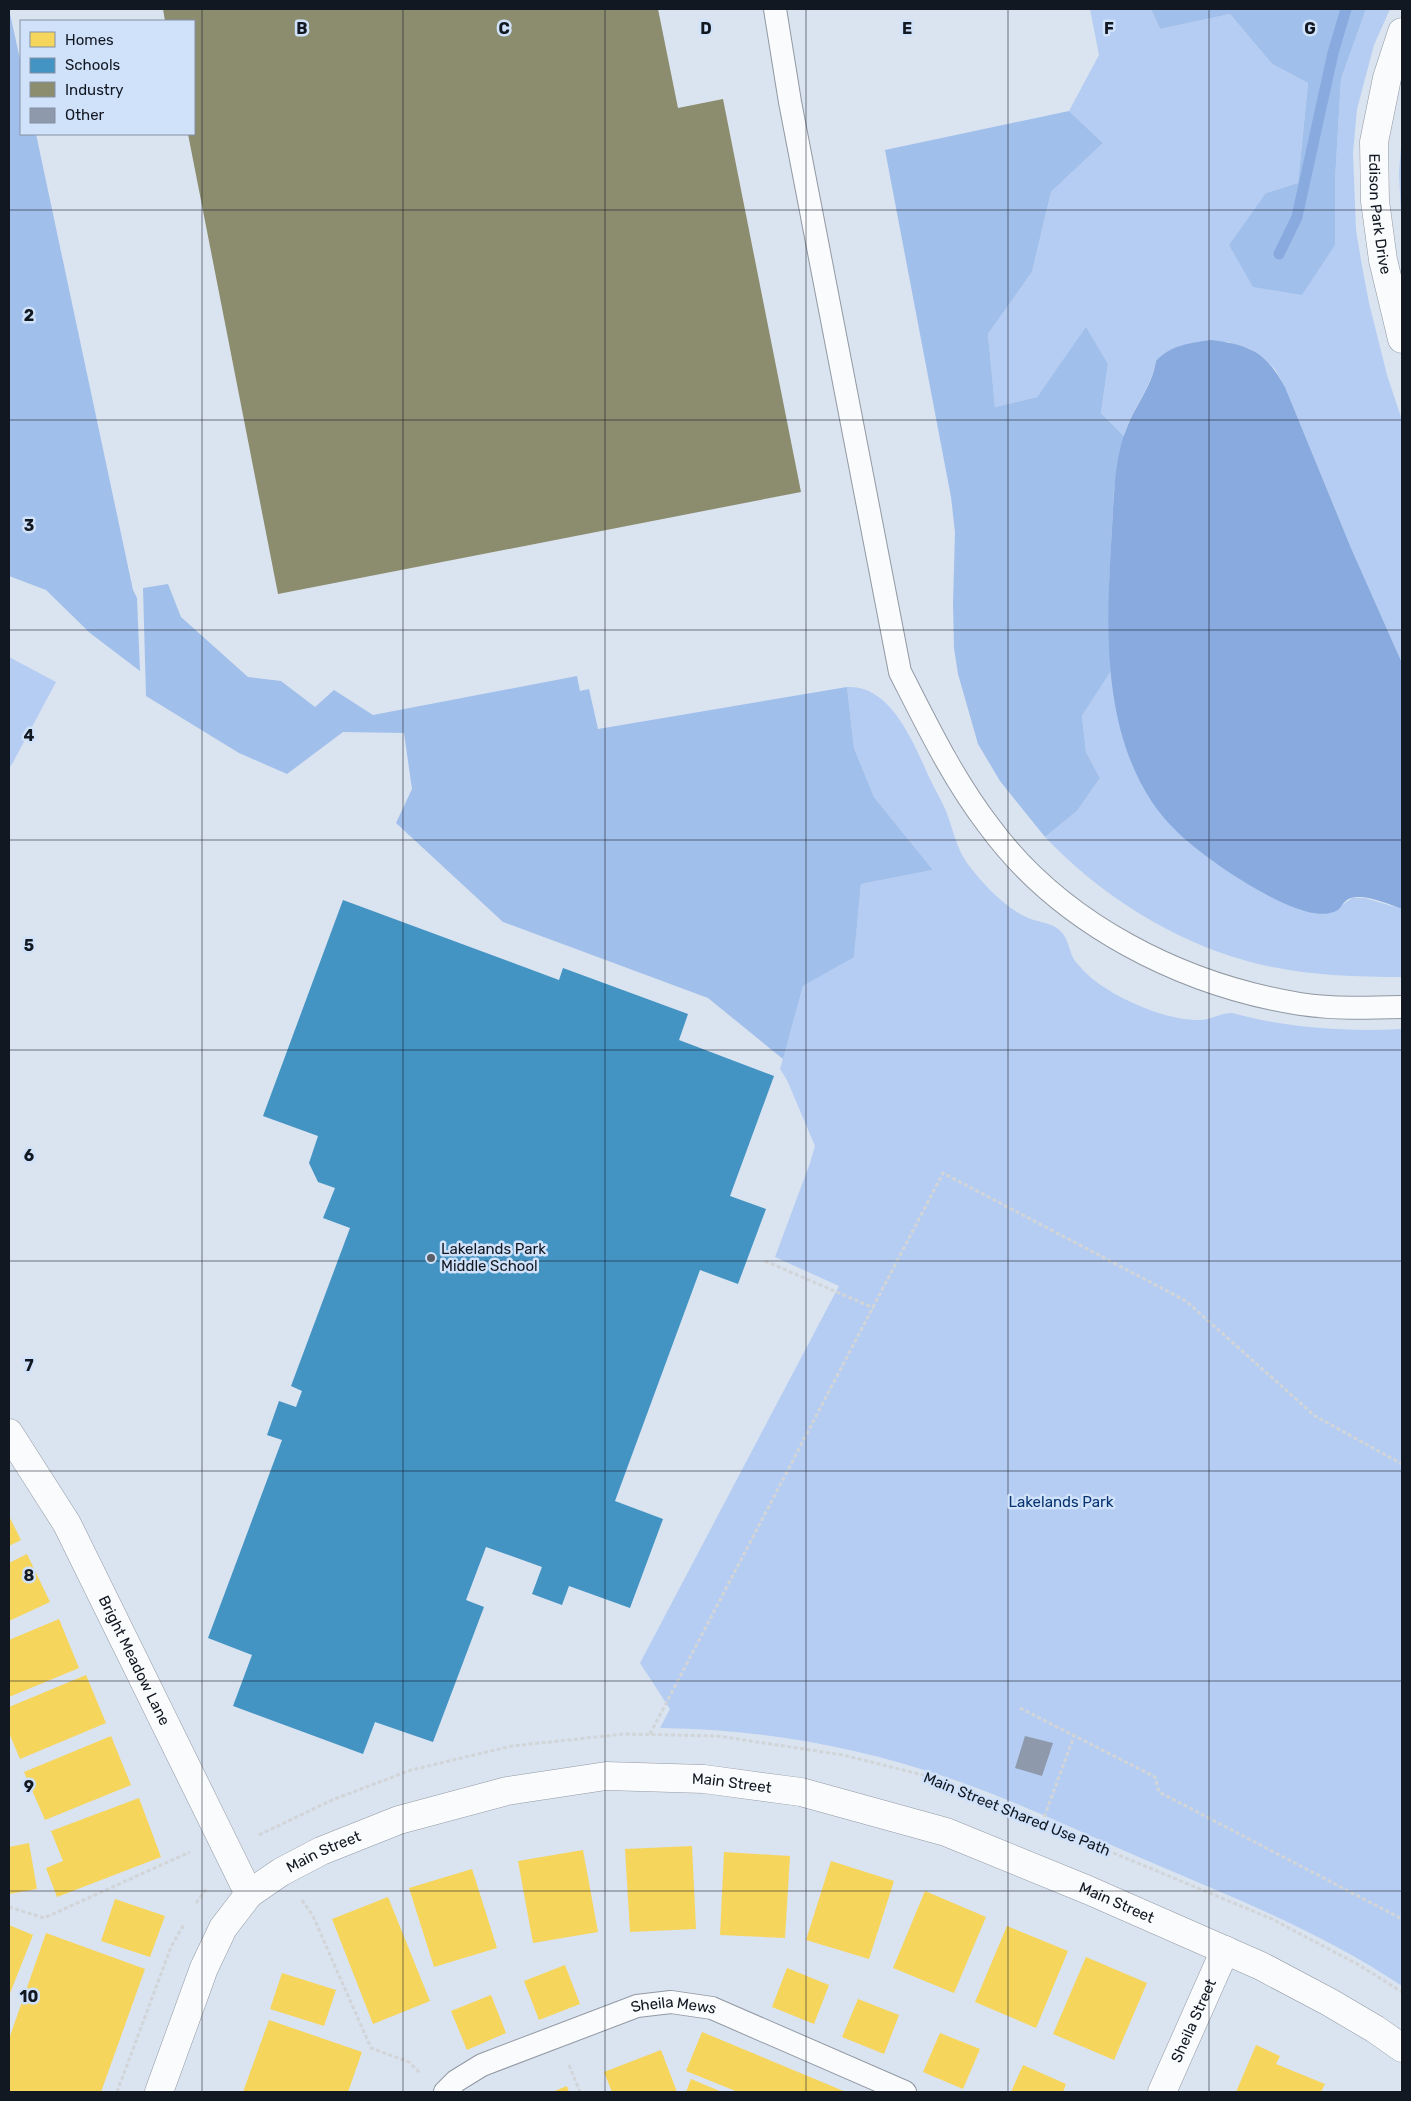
<svg xmlns="http://www.w3.org/2000/svg" width="1411" height="2101" viewBox="0 0 1411 2101" font-family="Rubik,sans-serif">
	<rect width="100%" height="100%" fill="#dae3f0"/>
	<g fill="#b5cdf2">
		<path d="M1090 9H1151L1160 29 1230 14 1272 64 1308 83 1298 183 1266 193 1335 245V181L1341 79 1366 9H1390L1374 45 1357 109 1353 153 1356 230 1362 266 1369 303 1387 375 1402 420V663L1351 548 1285 387 1275 369 1251 349 1228 342 1156 361C1151 389 1131 409 1124 436L1101 413 1108 364 1086 328 1037 397 995 407 988 334 1032 272 1051 192 1103 143 1069 111 1099 55Z"/>
		<path d="M1402 134V236L1399 173Z"/>
		<path d="M9 657 56 682 11 766 9 765Z"/>
		<path d="M1111 671C1115 695 1118 719 1125 742 1144 805 1180 840 1233 874 1250 885 1270 898 1290 904 1303 908 1317 910 1331 913L1352 898H1365L1402 909V977C1350 977 1298 975 1247 961 1171 940 1099 894 1045 837L1077 811 1100 778 1086 752 1082 716Z"/>
		<path d="M847 687C891 684 914 744 929 777 934 788 941 799 946 811 953 829 956 847 967 863 982 883 1003 906 1026 917 1036 922 1048 922 1057 928 1068 936 1068 947 1073 958 1075 962 1080 966 1083 970 1106 995 1165 1021 1199 1020 1211 1020 1220 1013 1232 1013 1287 1028 1345 1032 1402 1029V1986C1323 1933 1235 1898 1148 1861 1080 1832 1017 1801 946 1777 854 1746 758 1729 660 1728L670 1709 640 1663 839 1286 775 1257 810 1163 815 1146 787 1080 780 1069 803 986 854 956 861 884 933 870 874 797 854 748Z"/>
	</g>
	<g fill="#a1bfeb">
		<path d="M9 9 21 64V134H36L133 590 137 598 140 671 90 633 46 590 9 576Z"/>
		<path d="M1151 9H1366L1341 79 1335 181V245L1302 295 1253 287 1229 245 1266 193 1298 183 1308 83 1272 64 1230 14 1160 29Z"/>
		<path d="M1069 111 1103 143 1051 192 1032 272 988 334 995 407 1037 397 1086 327 1108 364 1101 413 1124 436 1114 489 1109 586 1111 671 1082 716 1086 752 1100 778 1077 811 1045 837 1000 781 978 744 958 674 954 648 953 604 955 532 951 497 885 150Z"/>
		<path d="M168 584 181 617 248 677 281 681 315 707 334 690 373 715 577 676 580 691 589 689 598 729 847 687 854 748 874 797 933 870 861 884 854 957 803 986 783 1059 708 998 503 922 396 823 412 789 404 733 343 732 287 774 239 753 146 696 143 588Z"/>
	</g>
	<path fill="#88aade" d="M1211 340C1251 345 1265 352 1285 387L1351 548 1402 663V909C1388 904 1366 894 1351 898 1345 900 1343 904 1340 908 1332 916 1318 914 1308 912 1281 905 1254 888 1230 873 1201 853 1172 832 1152 802 1103 728 1106 630 1111 545 1113 516 1113 488 1118 459 1120 449 1122 439 1126 430 1135 405 1152 387 1156 361 1170 345 1191 343 1211 340Z"/>
	<g fill="#f6d55c">
		<path d="M9 1516 21 1540 9 1546Z"/>
		<path d="M27 1554 50 1602 9 1621V1563Z"/>
		<path d="M59 1619 79 1668 9 1697V1640Z"/>
		<path d="M86 1675 106 1723 20 1759 9 1733V1707Z"/>
		<path d="M111 1736 131 1785 45 1820 24 1772Z"/>
		<path d="M139 1798 161 1857 57 1897 46 1868 63 1861 51 1831Z"/>
		<path d="M29 1843 37 1889 9 1894V1847Z"/>
		<path d="M692 1846 696 1929 630 1932 625 1849Z"/>
		<path d="M583 1850 598 1932 533 1943 518 1861Z"/>
		<path d="M724 1852 790 1856 785 1938 720 1935Z"/>
		<path d="M831 1861 894 1881 869 1959 806 1940Z"/>
		<path d="M472 1869 497 1948 434 1967 409 1888Z"/>
		<path d="M925 1891 986 1917 954 1993 893 1968Z"/>
		<path d="M388 1897 430 2001 373 2024 332 1919Z"/>
		<path d="M115 1899 165 1916 150 1957 101 1941Z"/>
		<path d="M9 1925 33 1935 9 1996Z"/>
		<path d="M1007 1926 1068 1951 1036 2028 975 2002Z"/>
		<path d="M46 1933 145 1969 101 2092H9V2039Z"/>
		<path d="M1086 1957 1147 1983 1114 2060 1053 2034Z"/>
		<path d="M565 1965 580 2004 539 2020 524 1981Z"/>
		<path d="M787 1968 829 1985 814 2024 772 2007Z"/>
		<path d="M282 1973 336 1990 324 2026 270 2009Z"/>
		<path d="M491 1995 506 2033 467 2050 451 2011Z"/>
		<path d="M858 1999 899 2015 884 2054 842 2037Z"/>
		<path d="M269 2020 362 2052 348 2092H243Z"/>
		<path d="M702 2032 846 2092H738L686 2071Z"/>
		<path d="M940 2033 980 2049 963 2089 923 2072Z"/>
		<path d="M1256 2045 1280 2056 1276 2064 1325 2084 1321 2092H1236Z"/>
		<path d="M661 2050 677 2092H612L604 2072Z"/>
		<path d="M1023 2065 1066 2084 1063 2092H1011Z"/>
		<path d="M691 2079 722 2092H686Z"/>
		<path d="M567 2086 569 2092H552Z"/>
	</g>
	<path fill="#4393c3" d="M343 900 559 980 563 968 688 1014 679 1040 774 1076 730 1196 766 1209 738 1284 700 1270 615 1501 663 1519 630 1608 569 1586 562 1605 532 1594 542 1567 486 1547 466 1600 484 1607 433 1742 375 1722 363 1754 233 1706 252 1655 208 1638 282 1440 267 1435 279 1401 296 1407 302 1391 291 1386 350 1228 323 1218 335 1188 318 1182 309 1163 318 1136 263 1116Z"/>
	<path fill="#8c8c6e" d="M163 9H658L678 108 723 99 801 492 278 594 188 134H194V21H165Z"/>
	<g fill="none" stroke-linecap="round" stroke-linejoin="round">
		<path stroke="#88aade" stroke-width="11" d="M1279 254 1297 217 1333 53 1346 9"/>
	</g>
	<path fill="#8e9aac" d="M1025 1736 1053 1743 1042 1776 1015 1768Z"/>
	<g fill="none" stroke-linecap="round" stroke-linejoin="round">
		<defs>
			<g id="lane">
				<path d="M775 9 790 102 900 672C927 725 953 779 989 826 1061 924 1182 985 1300 1004 1334 1009 1368 1008 1402 1007"/>
				<path id="s1" d="M445 2092 456 2081 482 2065 637 2006 671 2002 712 2008 905 2092"/>
			</g>
			<g id="street">
				<path id="s2" d="M1402 32 1387 78 1374 142 1375 201 1383 260 1402 339"/>
				<path id="s3" d="M9 1433 67 1524 249 1894"/>
				<path id="s4" d="M1162 2092 1225 1950"/>
			</g>
			<g id="secondary">
				<path id="s5" d="M159 2092 204 1968 223 1928 249 1894 281 1872 321 1851 399 1820 507 1791 606 1776 704 1779 801 1792 946 1832 1088 1890 1261 1966 1329 2002 1375 2029 1402 2048"/>
			</g>
		</defs>
		<use href="#lane" stroke="#9299a3" stroke-width="24"/>
		<use href="#street" stroke="#9299a3" stroke-width="29"/>
		<use href="#secondary" stroke="#9299a3" stroke-width="29"/>
		<g stroke="#d2d5d8" stroke-width="3" stroke-dasharray="4 2.5" stroke-linecap="butt">
			<path d="M765 1261 874 1308"/>
			<path d="M1020 1708 1155 1777 1159 1792 1402 1919"/>
			<path d="M650 1734 943 1173 1186 1301 1315 1416 1402 1464"/>
			<path d="M1042 1823 1074 1736"/>
			<path d="M259 1835 332 1800 411 1770 512 1746 624 1734 718 1736 843 1755 931 1777 1272 1919 1359 1965 1402 1992"/>
			<path d="M302 1900 313 1916 371 2048 409 2062 421 2074"/>
			<path d="M196 1903 207 1888"/>
			<path d="M9 1907 44 1918 190 1852"/>
			<path d="M569 2065 580 2092"/>
			<path d="M117 2092 171 1947 184 1924"/>
		</g>
		<use href="#lane" stroke="#f9fbfd" stroke-width="22"/>
		<use href="#street" stroke="#f9fbfd" stroke-width="28"/>
		<use href="#secondary" stroke="#f9fbfd" stroke-width="28"/>
	</g>
	<path fill="none" stroke="#121821" stroke-width="1" stroke-opacity="0.55" d="M202 9V2092M403 9V2092M605 9V2092M806 9V2092M1008 9V2092M1209 9V2092M9 210H1402M9 420H1402M9 630H1402M9 840H1402M9 1050H1402M9 1261H1402M9 1471H1402M9 1681H1402M9 1891H1402"/>
	<circle fill="#585f69" stroke="#d0e1fa" stroke-width="2" cx="431" cy="1258" r="5"/>
	<g text-anchor="middle" dominant-baseline="central" stroke-width="5" stroke-linejoin="round" paint-order="stroke">
		<g font-size="15" fill="#121821" stroke="#d0e1fa">
			<text stroke="none"><textPath href="#s2" startOffset="186">Edison Park Drive</textPath></text>
			<text stroke="none"><textPath href="#s3" startOffset="260">Bright Meadow Lane</textPath></text>
			<text stroke="none"><textPath href="#s5" startOffset="725">Main Street</textPath></text>
			<text transform="translate(1017 1814) rotate(22)">Main Street Shared Use Path</text>
			<text stroke="none"><textPath href="#s5" startOffset="305">Main Street</textPath></text>
			<text stroke="none"><textPath href="#s5" startOffset="1130">Main Street</textPath></text>
			<text stroke="none"><textPath href="#s1" startOffset="249">Sheila Mews</textPath></text>
			<text stroke="none"><textPath href="#s4" startOffset="78">Sheila Street</textPath></text>
		</g>
		<g font-size="15" fill="#121821" stroke="#d0e1fa" text-anchor="start">
			<text x="441" y="1249">Lakelands Park<tspan x="441" dy="17">Middle School</tspan></text>
		</g>
		<g font-size="15" fill="#063370" stroke="#d0e1fa">
			<text x="1061" y="1502">Lakelands Park</text>
		</g>
	</g>
	<g font-size="16" text-anchor="middle" font-weight="bold" fill="#121821" stroke="#d0e1fa" stroke-width="5" stroke-linejoin="round" paint-order="stroke">
		<text x="302" y="34">B</text>
		<text x="504" y="34">C</text>
		<text x="706" y="34">D</text>
		<text x="907" y="34">E</text>
		<text x="1109" y="34">F</text>
		<text x="1310" y="34">G</text>
		<text x="29" y="321">2</text>
		<text x="29" y="531">3</text>
		<text x="29" y="741">4</text>
		<text x="29" y="951">5</text>
		<text x="29" y="1161">6</text>
		<text x="29" y="1371">7</text>
		<text x="29" y="1581">8</text>
		<text x="29" y="1792">9</text>
		<text x="29" y="2002">10</text>
	</g>
	<rect width="1411" height="2101" fill="none" stroke="#121821" stroke-width="20"/>
	<rect x="20" y="20" width="175" height="115" fill="#d0e1fa" stroke="#8491a3"/>
	<rect x="30" y="32" width="25" height="15" fill="#f6d55c" stroke="#8491a3"/>
	<text x="65" y="45" font-size="15" fill="#121821">Homes</text>
	<rect x="30" y="58" width="25" height="15" fill="#4393c3" stroke="#8491a3"/>
	<text x="65" y="70" font-size="15" fill="#121821">Schools</text>
	<rect x="30" y="82" width="25" height="15" fill="#8c8c6e" stroke="#8491a3"/>
	<text x="65" y="95" font-size="15" fill="#121821">Industry</text>
	<rect x="30" y="108" width="25" height="15" fill="#8e9aac" stroke="#8491a3"/>
	<text x="65" y="120" font-size="15" fill="#121821">Other</text>
</svg>
